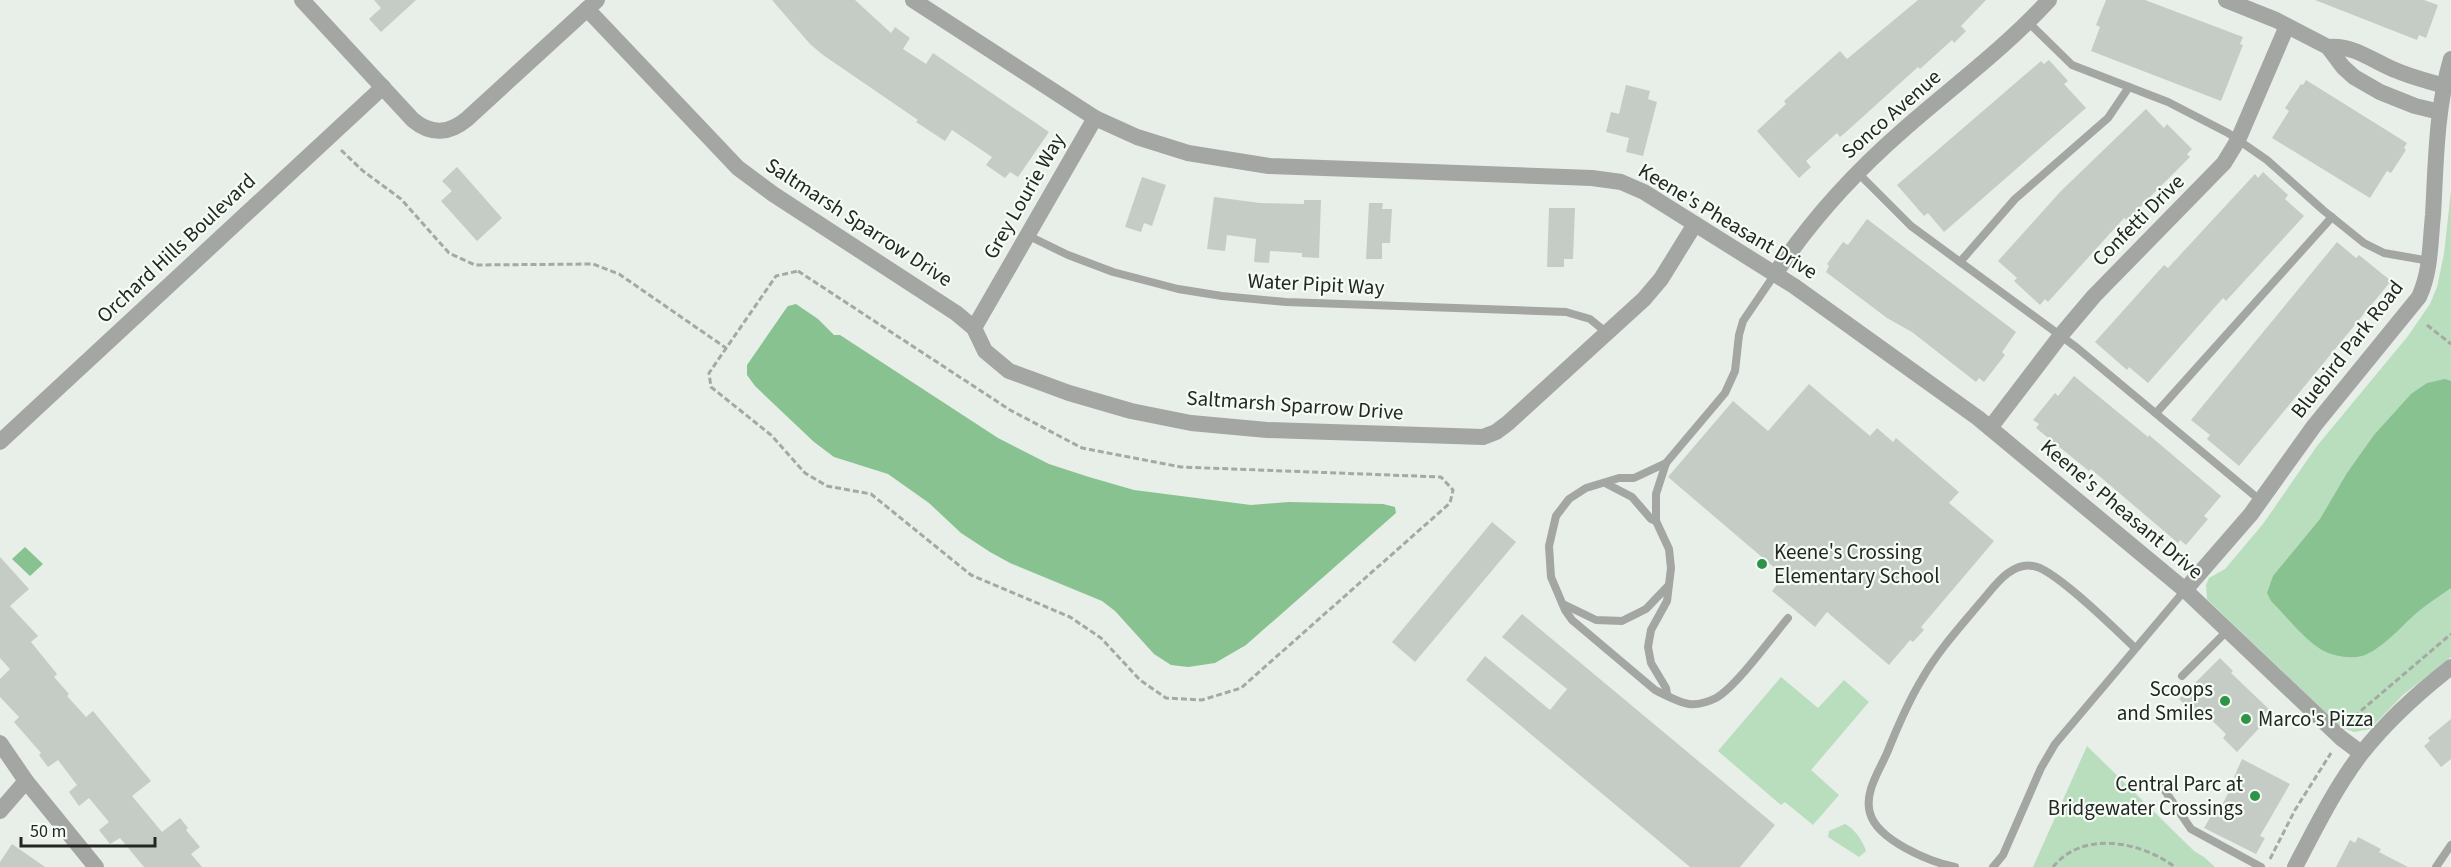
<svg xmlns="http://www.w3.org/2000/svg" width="2451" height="867" viewBox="0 0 2451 867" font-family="'Source Sans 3',sans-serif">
	<rect width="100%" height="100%" fill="#e8eee8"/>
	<g fill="#b9debd">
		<path d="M2451 191V657L2403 695 2370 729 2354 732 2341 727 2213 605 2207 599 2206 585 2209 578 2225 569 2263 524 2317 446 2408 336 2430 304 2437 287 2444 254Z"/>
		<path d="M1781 677 1818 708 1844 680 1869 702 1811 770 1839 795 1813 825 1785 802 1781 805 1718 751Z"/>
		<path d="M2087 746 2194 851 2204 857 2215 867H2033Z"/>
		<path d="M1845 824C1854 828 1863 841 1866 851L1859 857 1828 837 1829 831Z"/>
	</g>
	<g fill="#88c290">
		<path d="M796 304 818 319 834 335H840L998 438 1049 464 1089 477 1134 490 1251 505 1289 502 1383 504 1395 507 1396 513 1246 645 1215 663 1188 667 1171 665 1154 654 1115 611 1102 601 1010 563 990 552 961 533 929 503 888 474 834 457 814 442 755 386 747 375V365L785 310 788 306Z"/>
		<path d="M2445 379 2451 381V588C2441 595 2430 602 2420 610 2404 623 2382 650 2362 656 2349 659 2333 656 2322 650 2303 638 2287 617 2271 601L2267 593 2273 576 2320 519 2347 473 2374 435 2411 394 2427 383Z"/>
		<path d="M25 547 43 564 30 576 12 559Z"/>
	</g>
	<g fill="#c5ccc6">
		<path d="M374 0H416L381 32 369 19 381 8Z"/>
		<path d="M772 0H855L891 33 895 27 910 38 903 49 926 64 933 53 1049 132 1018 177 1010 172 1005 178 986 165 992 157 952 130 945 141 916 122 918 120 823 55 810 44Z"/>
		<path d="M1918 0H1986L1961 26 1966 31 1954 43 1952 40 1920 69 1918 67 1846 132 1840 137 1837 133 1806 161 1811 167 1799 178 1757 131 1786 104 1784 101 1840 51 1847 59Z"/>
		<path d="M2106 0H2145L2243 37 2240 44 2243 45 2221 101 2091 51 2100 27 2096 25Z"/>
		<path d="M2315 0H2424L2438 5 2426 38 2419 35 2417 40Z"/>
		<path d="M2049 60 2068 81 2064 84 2086 108 1944 232 1928 213 1924 216 1897 185 2041 61 2044 64Z"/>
		<path d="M2306 80 2407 143 2404 148 2406 150 2391 173 2387 171 2370 198 2272 138 2289 111 2285 108 2301 84 2303 85Z"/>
		<path d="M1626 85 1650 91 1648 99 1657 102 1643 156 1626 152 1629 138 1606 132 1611 112 1619 114Z"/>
		<path d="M2146 109 2164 128 2167 124 2192 149 2187 154 2190 157 2127 220 2124 218 2048 302 2045 299 2040 305 2014 281 2017 278 1998 261 2061 191Z"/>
		<path d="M457 167 502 218 477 241 441 201 452 191 442 181Z"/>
		<path d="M2263 172 2288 195 2285 199 2304 216 2226 301 2223 298 2148 383 2129 367 2127 370 2095 342 2164 265 2168 268 2255 174 2258 178Z"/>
		<path d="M1142 177 1166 185 1152 226 1144 223 1141 232 1125 227Z"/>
		<path d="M1214 197 1260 203 1304 204V200H1321L1319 258 1302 257V253L1270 251 1269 263 1254 262 1256 239 1227 235 1225 251 1207 249Z"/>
		<path d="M1369 203H1383L1382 209H1392L1390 243H1382V259H1366Z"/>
		<path d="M1549 208H1575L1573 259H1564V267H1547Z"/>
		<path d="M1867 219 2016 332 2002 352 2005 355 1984 382 1979 378 1976 382 1912 332 1887 318 1826 272 1829 266 1827 264 1843 242 1848 245Z"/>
		<path d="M2337 242 2356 258 2359 255 2391 281 2239 466 2207 439 2210 435 2191 420Z"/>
		<path d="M2074 376 2148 437 2149 435 2221 496 2204 516 2208 519 2186 545 2180 540 2178 543 2091 469 2089 471 2036 428 2039 424 2033 420 2055 393 2058 396Z"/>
		<path d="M1809 384 1870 436 1877 428 1893 442 1896 438 1959 492 1949 503 1994 541 1921 627 1924 630 1913 642 1910 640 1889 665 1827 612 1815 627 1772 591 1784 576 1668 477 1733 401 1768 431Z"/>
		<path d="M1492 522 1516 542 1415 662 1392 642Z"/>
		<path d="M0 557 29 589 10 606 38 636 31 642 57 674 54 677 69 694 67 696 86 717 93 711 151 781 132 796 162 832 180 818 188 828 186 830 200 847 191 854 202 867H144L120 838 110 844 99 830 109 822 89 798 79 806 69 792 77 785 58 760 48 767 39 755 41 753 14 722 19 717 0 697V679L10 669 0 658Z"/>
		<path d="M1522 614 1775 825 1740 867H1690L1466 680 1485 656 1550 710 1567 689 1502 637Z"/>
		<path d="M2220 658 2233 671 2231 673 2273 713 2237 752 2223 738 2226 734 2199 708 2194 713 2179 699Z"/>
		<path d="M2451 719V759L2441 767 2424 746 2430 741 2428 738Z"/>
		<path d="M2242 759 2290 784 2260 836 2265 838 2256 854 2204 828 2215 809 2219 811 2236 778 2234 777Z"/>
		<path d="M2358 837 2381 849 2379 852 2408 867H2336L2350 840 2355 843Z"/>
		<path d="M12 844 45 867H0V862Z"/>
	</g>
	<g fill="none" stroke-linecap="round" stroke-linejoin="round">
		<g stroke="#a4a9a4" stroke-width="3" stroke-dasharray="6 3" stroke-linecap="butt">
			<path d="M341 150 363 171 401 199 449 253 475 265 593 264 619 274 726 348"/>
			<path d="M798 271 1010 410 1082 448 1181 467 1441 477 1453 490 1450 503 1241 688 1202 700 1166 698 1140 680 1101 638 1070 617 971 575 871 494 827 486 805 473 771 435 711 387 709 373 776 276Z"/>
			<path d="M2427 325 2451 344"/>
			<path d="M2349 724 2356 715 2451 634"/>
			<path d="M2270 859 2295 810 2331 753"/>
			<path d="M2053 867C2083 830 2140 841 2175 867"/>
		</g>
		<g stroke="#a3a6a3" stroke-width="8">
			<path d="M2028 22 2072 65 2168 102 2228 133 2267 160 2323 210 2364 243 2384 253 2430 261"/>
			<path d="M1858 173 1911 226 2076 347 2261 501"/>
			<path d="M1027 235 1068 255 1113 272 1178 289 1222 296 1286 302 1566 312 1590 319 1607 333"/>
			<path d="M1960 262 2015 199 2108 118 2129 87"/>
			<path d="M2157 412 2332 217"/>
			<path d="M1666 463 1634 478H1619L1586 488 1569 499 1556 516 1549 546 1551 577 1565 610 1572 620 1655 690C1663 694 1680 703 1689 704 1698 705 1708 702 1716 698 1736 687 1771 638 1788 618"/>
			<path d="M1607 484 1632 497 1651 519 1656 521"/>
			<path d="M1563 604 1596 620 1622 621 1646 609 1667 587"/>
			<path d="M2182 676 2227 631"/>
			<path d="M1667 694 1666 688 1651 663 1648 647 1651 630 1667 601 1671 568 1669 549 1656 521V494L1666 463 1725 393 1735 371 1739 335 1743 321 1775 274"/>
			<path d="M2161 785 2191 829 2261 867"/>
			<path d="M1955 867C1930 862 1877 840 1870 813 1864 793 1879 771 1887 753 1897 728 1908 702 1922 679 1938 651 1960 627 1980 603 1989 593 1997 581 2008 573 2015 568 2024 564 2033 566 2054 568 2117 631 2135 648"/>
			<path d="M1993 867 2003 855 2041 768 2055 744 2185 590"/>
			<path d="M2436 867 2451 845"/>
		</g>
		<g stroke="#a3a6a3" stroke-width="16">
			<path d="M302 0 413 120C431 135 449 134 467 119L597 0"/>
			<path d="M913 0 1095 118 1137 137 1188 153 1269 166 1592 178 1621 182 1644 192 1794 286 1978 418 2185 590 2341 738 2361 753"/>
			<path d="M2226 0 2276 20 2328 47 2343 67 2354 77 2380 92 2415 106 2440 112"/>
			<path d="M587 9 738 168 773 194 956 313 974 328 985 351 1009 371 1069 393 1131 411 1191 423 1267 430 1483 437 1496 432 1508 423 1644 299 1661 279 1695 224"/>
			<path d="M2328 47C2352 44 2373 61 2395 70 2411 77 2428 81 2444 86"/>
			<path d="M1775 274C1811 220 1854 173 1902 131 1952 87 2004 49 2049 0"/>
			<path d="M974 328 1095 118"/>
			<path d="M1990 428 2061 335 2094 296 2224 163 2238 140 2287 26"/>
			<path d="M0 442 383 87"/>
			<path d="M2185 590 2251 514 2314 426 2419 297C2431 271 2430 243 2433 215 2436 163 2436 109 2451 59"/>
			<path d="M0 743 26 781 96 867"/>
			<path d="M0 811 26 781"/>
		</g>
		<path stroke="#a3a6a3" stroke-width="16" d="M2295 867C2315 829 2335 788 2361 754 2386 722 2419 692 2451 667"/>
	</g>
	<g fill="#2f9348" stroke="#f5fcf5" stroke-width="2">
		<circle cx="1762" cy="564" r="6"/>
		<circle cx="2225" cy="701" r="6"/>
		<circle cx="2246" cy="719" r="6"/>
		<circle cx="2255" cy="796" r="6"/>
	</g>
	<g text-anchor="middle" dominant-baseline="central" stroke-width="4.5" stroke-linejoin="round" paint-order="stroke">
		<g font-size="21" fill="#242624" stroke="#f5fcf5">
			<text transform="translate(1891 114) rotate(-41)">Sonco Avenue</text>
			<text transform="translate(1024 196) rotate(-60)">Grey Lourie Way</text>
			<text transform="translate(2138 220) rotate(-45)">Confetti Drive</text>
			<text transform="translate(1728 221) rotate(31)">Keene's Pheasant Drive</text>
			<text transform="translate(859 222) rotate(33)">Saltmarsh Sparrow Drive</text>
			<text transform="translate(176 248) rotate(-43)">Orchard Hills Boulevard</text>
			<text transform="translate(1316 284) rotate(3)">Water Pipit Way</text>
			<text transform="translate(2347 349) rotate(-52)">Bluebird Park Road</text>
			<text transform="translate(1295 405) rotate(4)">Saltmarsh Sparrow Drive</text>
			<text transform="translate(2122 509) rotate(40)">Keene's Pheasant Drive</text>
		</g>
		<g font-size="21" fill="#242624" stroke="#f5fcf5" text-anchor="start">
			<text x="1774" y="552">Keene's Crossing<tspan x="1774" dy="24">Elementary School</tspan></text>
			<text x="2213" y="689" text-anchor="end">Scoops<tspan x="2213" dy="24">and Smiles</tspan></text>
			<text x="2258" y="719">Marco's Pizza</text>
			<text x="2243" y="784" text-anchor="end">Central Parc at<tspan x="2243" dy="24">Bridgewater Crossings</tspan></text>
		</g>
	</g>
	<path d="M21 837v9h134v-9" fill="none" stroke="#242624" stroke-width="3"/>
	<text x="30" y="837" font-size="18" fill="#242624" stroke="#f5fcf5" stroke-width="4.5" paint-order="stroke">50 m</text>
</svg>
